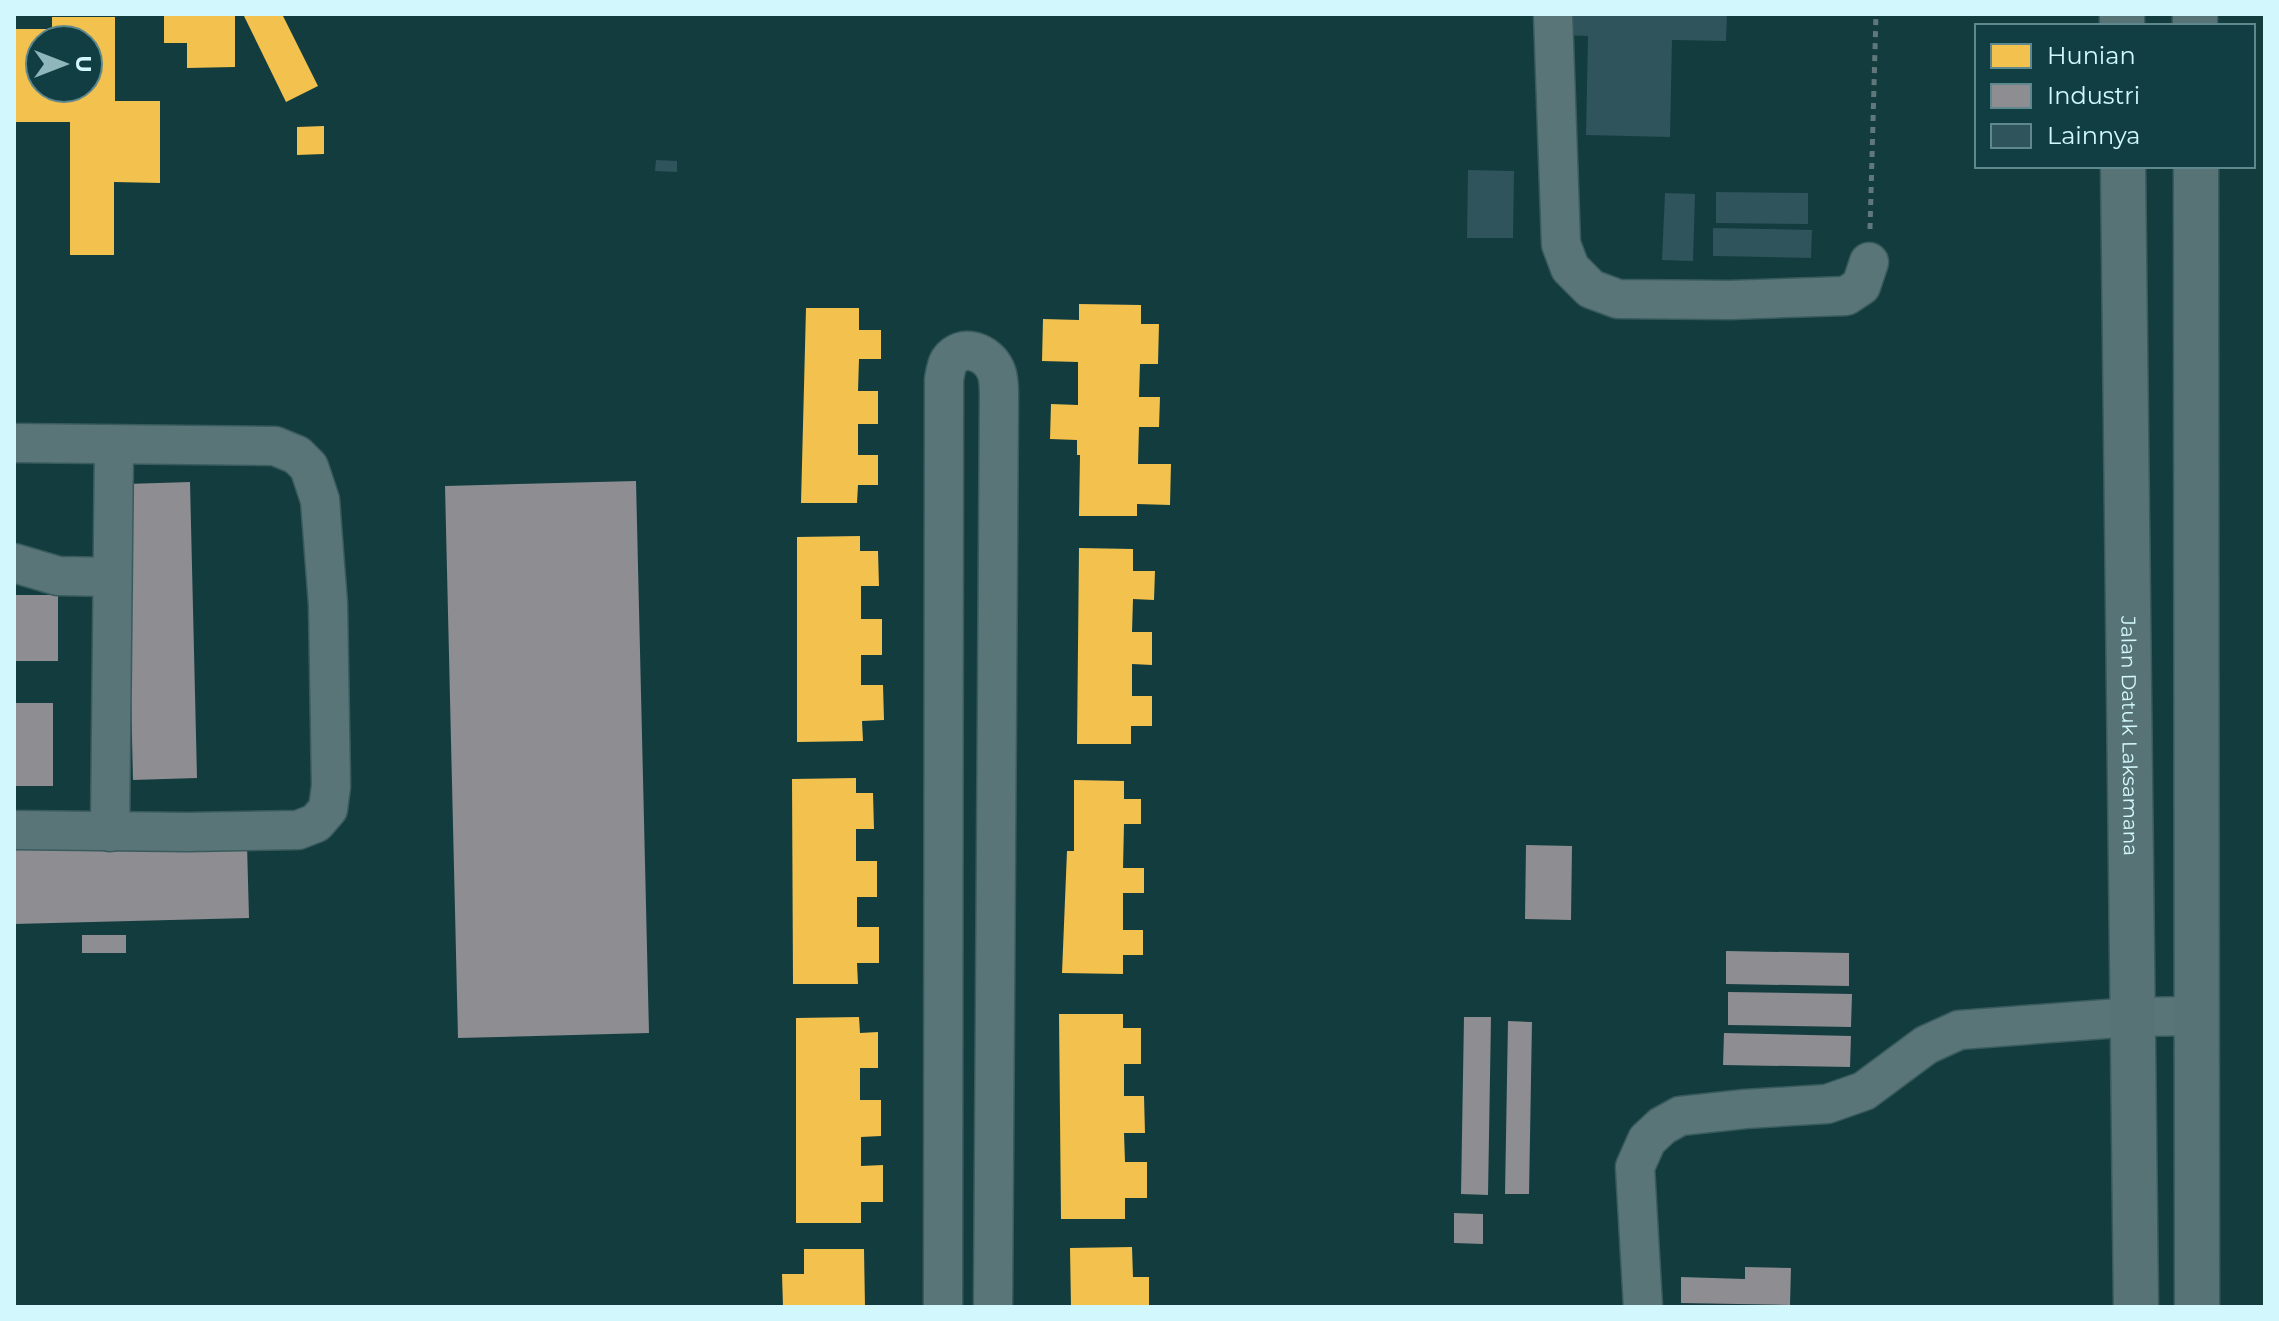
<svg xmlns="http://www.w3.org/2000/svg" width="2279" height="1321" viewBox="0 0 2279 1321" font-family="Montserrat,sans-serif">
	<rect width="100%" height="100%" fill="#133c3f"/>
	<g fill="#f2c14e" fill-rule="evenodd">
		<path d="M164 14H235V67L187 68V43H164Z"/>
		<path d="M243 14H282L318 86 286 102Z"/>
		<path d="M52 17H115V101H160V183L114 182V255H70V122H14V29H52ZM40 40H88V88H40Z"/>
		<path d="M324 126V154L297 155V127Z"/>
		<path d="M1079 304 1141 305V324H1159L1158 364H1140L1139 397H1160L1159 427H1139L1138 464H1171L1170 505 1137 504V516H1079L1080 455H1077V440L1050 439 1051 404 1078 405V362L1042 361 1043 319 1079 320Z"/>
		<path d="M806 308H859V330H881V359H859L858 391H878V424H858V455H878V485H858L857 503H801Z"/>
		<path d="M860 536V551H878L879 586H861V619H882V655H861V685H883L884 720 862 721 863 741 797 742V537Z"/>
		<path d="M1079 548 1133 549V571H1155L1154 600 1133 599 1132 632H1152V665L1132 664V696H1152V726H1131V744H1077Z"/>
		<path d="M856 778V793H873L874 829H856V861H877V897H857V927H879V963H857L858 984H793L792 779Z"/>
		<path d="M1074 780 1124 781V799H1141V824H1124L1123 868H1144V893H1123V930H1143V955H1123V974L1062 973 1067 851H1074Z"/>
		<path d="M1059 1014H1123V1028H1141V1064H1124V1096H1144L1145 1133H1124L1125 1162H1147V1198H1125V1219H1061Z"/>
		<path d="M859 1017 860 1033 878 1032V1068H860V1100H881V1136L861 1137V1166L883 1165V1202H861V1223H796V1018Z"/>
		<path d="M1132 1247 1133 1277H1149V1305L1071 1307 1070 1248Z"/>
		<path d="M804 1249H864L865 1307H783L782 1274H804Z"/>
	</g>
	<g fill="#8d8d92">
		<path d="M636 481 649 1033 458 1038 445 486Z"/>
		<path d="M190 482 197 778 133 780 126 484Z"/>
		<rect x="14" y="595" width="44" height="66"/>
		<rect x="14" y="703" width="39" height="83"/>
		<path d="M247 844 249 918 14 924V849Z"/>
		<path d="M1526 845 1572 846 1571 920 1525 919Z"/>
		<rect x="82" y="935" width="44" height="18"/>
		<path d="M1726 951 1849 953V986L1726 984Z"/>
		<path d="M1728 992 1852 994 1851 1027 1728 1025Z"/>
		<path d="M1464 1017H1491L1488 1195 1461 1194Z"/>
		<path d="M1508 1021 1532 1022 1529 1194H1505Z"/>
		<path d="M1724 1033 1851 1036 1850 1067 1723 1065Z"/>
		<path d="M1454 1213 1483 1214V1244L1454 1243Z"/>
		<path d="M1745 1267 1791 1268 1790 1305 1681 1303V1277L1745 1279Z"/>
	</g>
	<g fill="#2f545b">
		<path d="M1557 14H1727L1726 41 1672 40 1670 137 1586 135 1588 36 1556 35Z"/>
		<path d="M656 160 677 161V172L655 171Z"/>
		<path d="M1468 170 1514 171 1513 238H1467Z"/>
		<path d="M1716 192 1808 193V224L1716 223Z"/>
		<path d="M1665 193 1695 194 1693 261 1662 260Z"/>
		<path d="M1713 228 1812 230 1811 258 1713 256Z"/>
	</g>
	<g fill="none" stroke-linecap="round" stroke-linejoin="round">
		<defs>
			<g id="minor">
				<path d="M1553 14 1561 244 1570 268 1591 289 1618 299 1730 300 1846 296 1861 286 1869 262"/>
				<path d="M14 443 275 446 297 455 309 467 320 500 328 604 331 786 328 809 316 823 298 830 187 832 14 830"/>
				<path d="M14 563 58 576 112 577"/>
				<path d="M110 832 114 445"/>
				<path d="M943 1307 944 380C945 374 946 366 949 361 962 342 988 352 996 371 999 378 999 388 999 396L993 1307"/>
				<path d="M1643 1307 1635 1167 1647 1140 1662 1126 1680 1116 1745 1109 1827 1104 1864 1091 1926 1045 1959 1030 2133 1017 2197 1016"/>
			</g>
			<g id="highway">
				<path d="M2122 14V26"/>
				<path d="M2195 14V26"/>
				<path id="s1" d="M2123 166 2136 1307"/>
				<path d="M2196 166 2197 1307"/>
			</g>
		</defs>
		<use href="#minor" stroke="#395b5e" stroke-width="41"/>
		<use href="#highway" stroke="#395b5e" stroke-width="47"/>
		<path stroke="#60787b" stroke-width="5" stroke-dasharray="6 6" stroke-linecap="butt" d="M1870 229 1876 14"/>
		<use href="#minor" stroke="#597578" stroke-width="38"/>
		<use href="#highway" stroke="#577376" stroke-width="44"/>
	</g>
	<g text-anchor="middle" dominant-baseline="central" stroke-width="8" stroke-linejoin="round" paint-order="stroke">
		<g font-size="20" fill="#d2f8fd" stroke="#113e43">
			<text stroke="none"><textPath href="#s1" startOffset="570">Jalan Datuk Laksamana</textPath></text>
		</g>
	</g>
	<rect width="2279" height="1321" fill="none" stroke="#d2f8fd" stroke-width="32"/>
	<rect x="1975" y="24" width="280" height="144" fill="#113e43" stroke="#5e888d" stroke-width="2"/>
	<rect x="1991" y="44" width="40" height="24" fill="#f2c14e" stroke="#5e888d" stroke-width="2"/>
	<text x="2047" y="64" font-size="24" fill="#d2f8fd">Hunian</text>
	<rect x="1991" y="84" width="40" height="24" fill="#8d8d92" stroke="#5e888d" stroke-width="2"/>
	<text x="2047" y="104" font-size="24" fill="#d2f8fd">Industri</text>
	<rect x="1991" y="124" width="40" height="24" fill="#2f545b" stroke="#5e888d" stroke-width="2"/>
	<text x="2047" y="144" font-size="24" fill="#d2f8fd">Lainnya</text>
	<g transform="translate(64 64) rotate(90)"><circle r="38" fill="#113e43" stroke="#5e888d" stroke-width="2"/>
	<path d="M0-6L14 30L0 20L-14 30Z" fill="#8fb6ba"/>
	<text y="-12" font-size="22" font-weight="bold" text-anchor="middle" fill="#d2f8fd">U</text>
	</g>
</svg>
